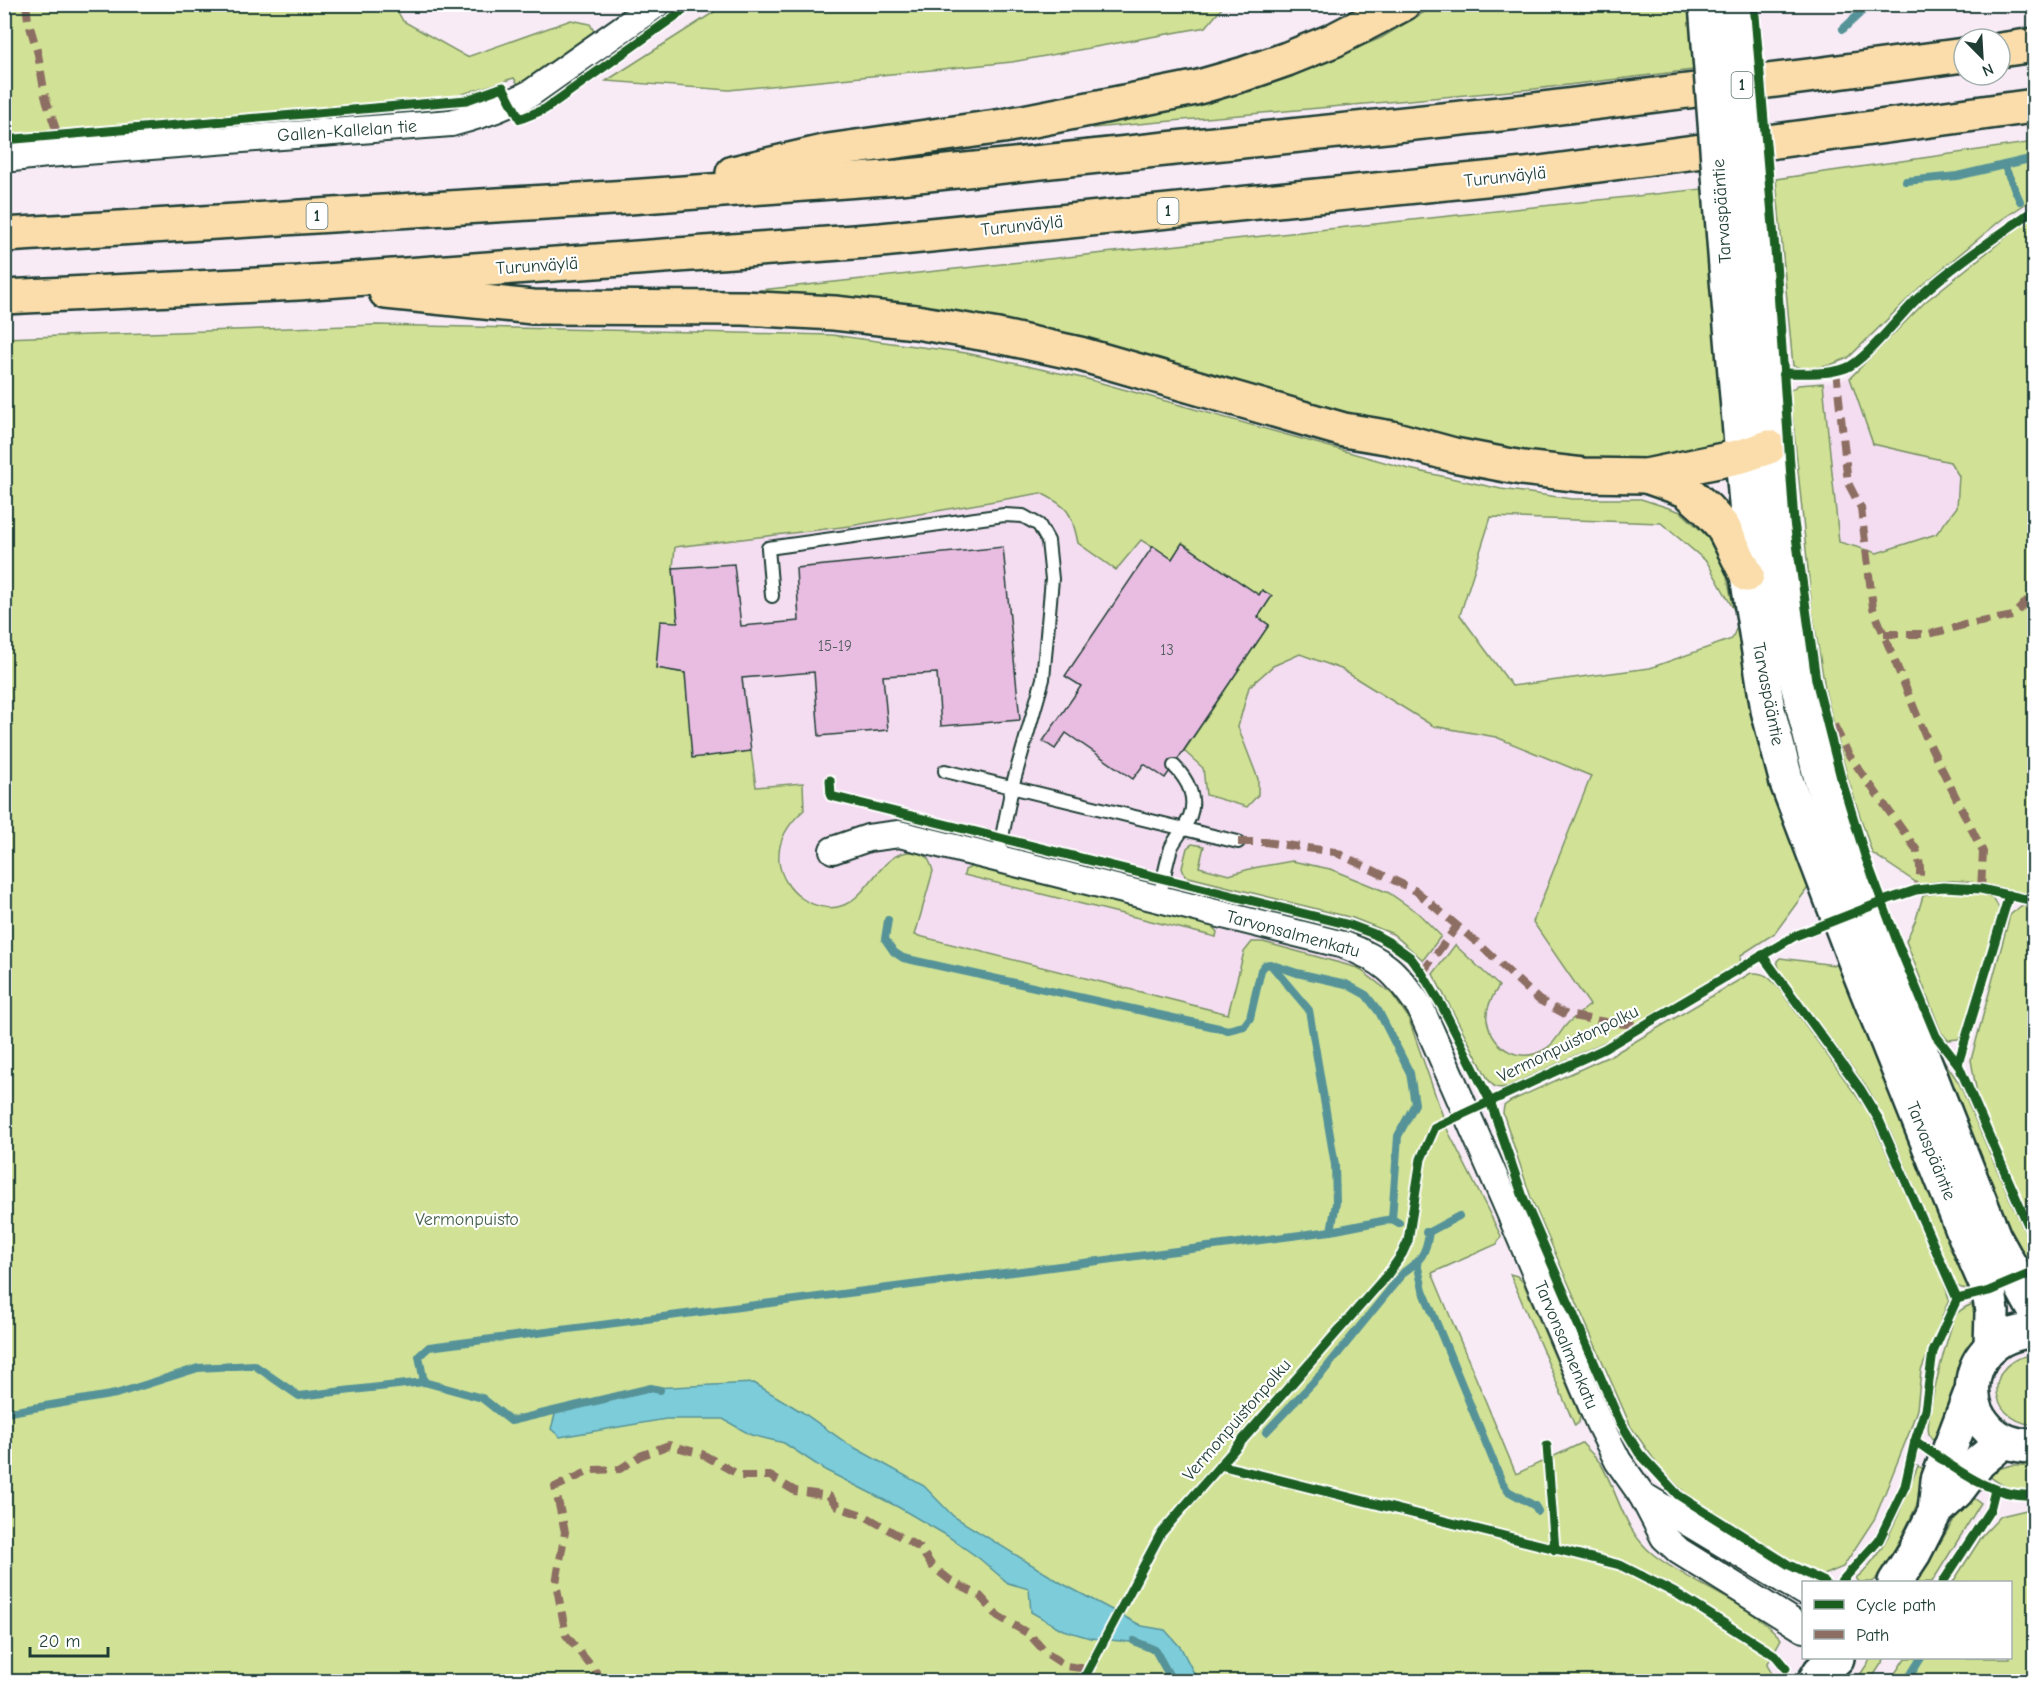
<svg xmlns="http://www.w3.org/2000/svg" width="2039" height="1686" viewBox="0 0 2039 1686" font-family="'Comic Neue',sans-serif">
	<rect width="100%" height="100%" fill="#f8ebf6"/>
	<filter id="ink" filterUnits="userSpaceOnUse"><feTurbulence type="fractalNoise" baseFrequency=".0167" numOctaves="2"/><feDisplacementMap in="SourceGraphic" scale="12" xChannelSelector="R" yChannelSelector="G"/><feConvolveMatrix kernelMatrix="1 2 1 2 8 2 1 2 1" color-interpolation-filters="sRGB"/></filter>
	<g filter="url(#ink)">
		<g fill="#f4ddf0">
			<path d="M1850 378 1873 444 1950 462 1959 476 1957 507 1936 534 1877 553 1839 542 1823 383Z"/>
			<path d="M1041 493 1062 504 1074 522 1079 543 1141 540 1153 546 1182 543 1259 594 1262 590 1272 596 1269 625 1184 750 1258 779 1238 727 1249 686 1273 666 1300 654 1341 669 1433 726 1496 737 1591 776 1533 922 1591 1005 1569 1022 1547 1048 1526 1056 1507 1052 1495 1039 1487 1019 1491 997 1455 945 1433 974 1392 994 1358 968 1263 942 1244 952 1228 1014 915 935 933 871H878L869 885 843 906 823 907 811 904 793 891 780 867 779 854 784 834 792 820 804 810 756 787 750 751 656 668 660 621 678 622 673 568 675 547 850 526Z"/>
		</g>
		<g fill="#d1e296" stroke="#789065" stroke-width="1.5">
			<path d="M1207 4 1222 8 1206 27 1012 62 729 90 606 81 725 5Z"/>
			<path d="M4 5H394L403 21 467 57 571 20 590 24 597 37 521 89 514 78 456 96 5 135Z"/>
			<path d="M1436 5H1689L1693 70 1534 89 1093 128 1092 124 1161 112 1285 78 1381 38Z"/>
			<path d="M2034 142V198L2001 220 1919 288 1848 358 1830 365 1809 369 1793 366 1776 179Z"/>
			<path d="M1702 189 1730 450 1680 461 1576 459 1506 449 753 294 760 290Z"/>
			<path d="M2034 215V896C1998 887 1957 874 1920 885L1872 853 1848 779 1826 694 1812 609 1790 391 1798 385 1823 383 1839 542 1877 553 1936 534 1957 507 1959 476 1950 462 1873 444 1850 378 1925 302Z"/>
			<path d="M376 325 832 335 966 353 1087 379 1409 469 1501 489 1572 499H1641L1681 512 1706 535 1726 572 1734 610 1707 562 1661 523 1491 517 1460 615 1512 686 1650 668 1732 639 1738 624 1750 701 1810 885 1775 933 1741 955 1740 962 1626 1032 1507 1087C1497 1089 1494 1088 1488 1079L1433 974 1455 945 1499 986C1493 995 1485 1008 1487 1020 1493 1050 1521 1065 1547 1048 1556 1042 1561 1030 1568 1023 1575 1016 1583 1011 1590 1005L1533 922 1591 776 1496 737 1433 726 1341 669 1300 654 1273 666 1249 687 1238 727 1258 779V795L1247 807 1206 795 1203 768 1184 751 1269 625 1258 617 1272 596 1262 590 1259 595 1183 543 1172 559 1141 540 1116 570 1078 543C1072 513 1069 507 1041 493L850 526 675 547 673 568 678 622 656 668 685 673 751 751 756 787 803 783 804 810C789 823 777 841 779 862 781 876 789 889 800 897 812 906 830 911 844 905 872 893 882 848 916 852 927 853 930 861 933 871L915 935 1228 1014 1244 952 1252 942H1263L1358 968 1392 994 1408 1017 1448 1131 1501 1236 1497 1244 1432 1273 1516 1474 1582 1443C1588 1450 1596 1457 1601 1464 1619 1495 1624 1532 1654 1555 1694 1586 1748 1601 1781 1639L1767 1665 1776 1681H5L4 338Z"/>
			<path d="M1192 844 1204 846 1199 867 1229 875 1253 868 1292 861 1330 869 1389 893 1418 913 1441 936 1423 960 1393 934 1353 918 1185 876 1182 868 1187 848Z"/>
			<path d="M973 866 984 867 1211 925 1217 932 1216 937 964 875 965 870Z"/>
			<path d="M1943 892C1960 893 1997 888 1999 911L1963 1034 1958 1039 1948 1040 1941 1032 1906 941 1916 919 1923 896Z"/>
			<path d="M2021 906 2034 908V1225L2018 1192 1977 1094 1971 1060 2010 915Z"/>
			<path d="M1780 958 1842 966 1977 1288C1969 1289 1962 1290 1956 1285L1890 1130 1868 1089 1780 971 1777 961Z"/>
			<path d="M1751 973C1764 972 1769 977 1778 987L1869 1113 1942 1277 1949 1299 1921 1371 1917 1409 1909 1433 1875 1518 1843 1567 1824 1575 1805 1570 1688 1496 1660 1468 1631 1427 1531 1198 1503 1113 1504 1106 1511 1101 1614 1054Z"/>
			<path d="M1934 1046 1959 1083 2034 1254 2033 1263 2023 1269Z"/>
			<path d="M1510 1274 1517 1276 1523 1282 1580 1416 1579 1422 1575 1426Z"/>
			<path d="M1980 1301V1325L1958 1373 1956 1392 1942 1446C1936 1443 1931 1441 1929 1434 1924 1421 1949 1330 1956 1315 1961 1307 1972 1305 1980 1301Z"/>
			<path d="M2034 1355V1425C1984 1419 1985 1358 2034 1355Z"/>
			<path d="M2012 1465H2027L2034 1467V1492C2016 1492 2002 1487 1988 1475L1998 1469Z"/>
			<path d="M1918 1466 1931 1472C1915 1510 1899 1546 1875 1580L1872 1582H1859L1856 1578C1887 1554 1903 1502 1918 1466Z"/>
			<path d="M1969 1495 1981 1503 1932 1582H1916Z"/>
			<path d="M2026 1510H2034V1681H1890L1905 1658H2010V1582H1953L1983 1535 2001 1516Z"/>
			<path d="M1871 1658H1885L1870 1681H1856Z"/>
		</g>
		<path fill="#7dccda" stroke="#579398" stroke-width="1.5" d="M754 1383 802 1412 848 1444 924 1486 953 1516 1063 1584 1142 1626 1165 1630 1181 1648 1198 1681H1173L1155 1650 1140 1643 1090 1638 1063 1630 1031 1612 1029 1589 1008 1583 980 1559 946 1535 898 1507 825 1470 784 1443 751 1435 723 1419H666L560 1437 551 1429 556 1411 651 1388Z"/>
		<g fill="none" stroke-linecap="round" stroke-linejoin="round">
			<g stroke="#579398" stroke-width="8">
				<path d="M1843 29 1870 4"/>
				<path d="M2004 165 2020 201"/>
				<path d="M1906 181 1957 176 2034 158"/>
				<path d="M888 920 885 939 894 952 903 958 1228 1030 1244 1026 1250 1018 1261 970 1265 965 1270 964 1297 973 1346 984 1366 995 1379 1012 1410 1073 1415 1104 1398 1136 1392 1219"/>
				<path d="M1271 965 1309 1010 1335 1165 1336 1203 1331 1231"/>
				<path d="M1426 1232H1429L1459 1216"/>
				<path d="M1417 1263 1423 1290 1502 1482 1508 1491 1535 1506 1538 1511"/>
				<path d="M424 1382 419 1356 429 1347 1331 1231 1392 1219 1399 1223"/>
				<path d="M4 1413 116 1394 198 1368 254 1365 299 1396 424 1382 482 1398 511 1421 651 1388 660 1390"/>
				<path d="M1266 1432 1323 1372 1404 1272C1421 1260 1426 1254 1429 1232"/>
				<path d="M1134 1641 1155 1650 1173 1682"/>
				<path d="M1906 1682 1921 1658"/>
			</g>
		</g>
		<g fill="#e9bde1" stroke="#1f3d34" stroke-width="1.5">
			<path d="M1182 543 1259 595 1262 590 1272 596 1258 617 1269 625 1165 778 1144 764 1133 779 1066 733 1055 749 1043 741 1081 686 1065 676 1153 546 1172 559Z"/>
			<path d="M1003 547 1020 720 941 726 937 673 883 676 888 730 819 736 814 672 742 678 751 751 692 758 685 673 656 668 660 621 678 622 673 568 734 564 741 626 799 621 796 568Z"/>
		</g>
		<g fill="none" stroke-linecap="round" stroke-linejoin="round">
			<defs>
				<g id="lane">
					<path d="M772 596 768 548 1004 515 1023 516 1039 525 1048 541 1052 579 1043 679 1012 787 998 857"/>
					<path d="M945 771 1238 842"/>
					<path d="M1159 898C1163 882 1166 864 1171 848 1176 837 1186 827 1190 816 1197 797 1187 779 1174 766"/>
				</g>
				<g id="street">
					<path d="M4 159 47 154 451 123C480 116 505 107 531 93L657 4"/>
					<path d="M833 850 868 838 899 834 1344 945C1384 960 1396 972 1420 1007L1508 1208 1599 1423 1618 1461 1642 1495 1664 1537 1679 1551 1804 1629"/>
					<path d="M1642 1495 1804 1592"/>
				</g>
				<g id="secondary">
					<path d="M1755 264 1780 577 1791 659 1821 779 1848 862 1881 951 1994 1237 2034 1309"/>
					<path d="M1726 267 1748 527 1747 575 1768 710 1787 783 1855 961 1968 1243 1989 1291 1992 1312 1991 1346"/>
					<path d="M2034 1331C1949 1335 1955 1448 2034 1446"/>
					<path d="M1935 1512 1957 1491 1979 1462 2004 1441"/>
					<path d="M1895 1582 1914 1553 1935 1512 1938 1480 1972 1390"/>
					<path d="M1814 1682 1820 1672 1837 1658"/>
				</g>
				<g id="highway">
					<path d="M2000 50 2034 45"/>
					<path d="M733 173 828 151 1003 126 1195 88 1244 74 1287 59 1334 40 1403 4"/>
					<path d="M4 235 629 197 899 177 1519 112 1808 76 1964 55"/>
					<path d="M386 292 533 307 743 308 834 313 916 322 998 336 1080 354 1344 430 1392 438 1454 455 1522 468 1583 475 1646 476 1742 456 1769 447"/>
					<path d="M4 297 298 283 881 240 1525 175 2034 106"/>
					<path d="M1646 476 1686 490 1707 509 1723 527 1747 575"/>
				</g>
			</defs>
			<use href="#lane" stroke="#1f3d34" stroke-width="16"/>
			<use href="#street" stroke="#1f3d34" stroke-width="30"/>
			<use href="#secondary" stroke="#1f3d34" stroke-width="38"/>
			<use href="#highway" stroke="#1f3d34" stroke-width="38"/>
			<use href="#lane" stroke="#fff" stroke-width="12"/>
			<use href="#street" stroke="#fff" stroke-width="26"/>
			<use href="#secondary" stroke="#fff" stroke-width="33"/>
			<use href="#highway" stroke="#faddab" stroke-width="33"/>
			<defs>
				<g id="secondary-bridge">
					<path d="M1706 4 1726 267"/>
					<path d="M1733 4 1755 264"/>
				</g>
			</defs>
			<use href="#secondary-bridge" stroke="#1f3d34" stroke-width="38" stroke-linecap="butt"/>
			<use href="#secondary-bridge" stroke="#fff" stroke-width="33"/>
			<g stroke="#8d6e63" stroke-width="8" stroke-dasharray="15 8" stroke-linecap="butt">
				<path d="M26 4 28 20 38 54 45 96 58 136"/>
				<path d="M1836 370 1848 483 1861 508 1873 608 1926 737 1983 852 1981 889"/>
				<path d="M1884 634H1929L1964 625 2013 616 2034 593"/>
				<path d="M1834 725 1849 755 1916 849C1921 865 1922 874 1916 890"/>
				<path d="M1238 842H1265L1335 852 1416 891 1481 946 1539 1000 1567 1015 1611 1023 1643 1025"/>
				<path d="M1422 973 1457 926"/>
				<path d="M604 1682 566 1635 556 1583 565 1532 555 1487 592 1470 620 1469 640 1456 669 1445 702 1454 741 1476H770L795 1491 829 1496 838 1507 865 1516 920 1548 932 1566 951 1581 980 1596 998 1616 1029 1634 1046 1653 1066 1666 1089 1669"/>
			</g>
			<defs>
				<g id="cycleway">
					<path d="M1754 4 1776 262 1794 522 1816 680 1841 778 1865 856 1898 944 1936 1036 1958 1064 2034 1239"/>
					<path d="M4 140 467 100 503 87 520 119 545 109 692 4"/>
					<path d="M1783 373C1803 373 1827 375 1846 368 1865 361 1901 314 1918 298 1954 265 1995 238 2034 210"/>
					<path d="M830 780 831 796 1350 925 1374 934 1392 944 1410 957 1422 973 1443 1008 1490 1101 1523 1197 1619 1420 1639 1453 1678 1495 1789 1565 1825 1582"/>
					<path d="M1762 955 1861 1090 1879 1120 1957 1299 1989 1291 2034 1272"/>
					<path d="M1958 1064 2009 895"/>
					<path d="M1957 1299 1933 1352 1925 1410 1915 1441C1951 1465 1989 1498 2034 1495"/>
					<path d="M1547 1446 1555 1550"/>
					<path d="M1220 1465 1620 1565 1679 1595 1776 1656 1786 1668"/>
					<path d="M1841 1582 1879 1540 1905 1486 1915 1441"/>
					<path d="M1943 1582 1990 1510 1995 1490"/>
					<path d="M1082 1682 1161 1533 1388 1274 1402 1254 1408 1241 1421 1159 1435 1127 1604 1049 1795 936 1889 899 1916 890 1943 887 1981 889 2034 901"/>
				</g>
			</defs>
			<use href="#cycleway" stroke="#fff" stroke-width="13"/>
			<use href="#cycleway" stroke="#1b5e20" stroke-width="9"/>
		</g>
	</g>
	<g text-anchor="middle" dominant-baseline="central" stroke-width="4.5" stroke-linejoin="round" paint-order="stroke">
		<g font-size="15" fill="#525d5f">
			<text x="835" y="646">15-19</text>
			<text x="1167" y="650">13</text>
		</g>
		<g fill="#fff" stroke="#627771" stroke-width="1.5">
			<rect x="1731.5" y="72" width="21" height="26" rx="4.5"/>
			<rect x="1157.5" y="198" width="21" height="26" rx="4.5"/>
			<rect x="306.5" y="203" width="21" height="26" rx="4.5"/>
		</g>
		<g font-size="16" font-weight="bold" fill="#1f3d34">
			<text x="1742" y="85">1</text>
			<text x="1168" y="211">1</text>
			<text x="317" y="216">1</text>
		</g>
		<g font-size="18" fill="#1f3d34" stroke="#fff">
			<text transform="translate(347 131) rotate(-4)">Gallen-Kallelan tie</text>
			<text transform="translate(1505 177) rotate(-6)">Turunväylä</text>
			<text transform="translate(1722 211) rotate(-94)">Tarvaspääntie</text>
			<text transform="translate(1022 226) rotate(-6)">Turunväylä</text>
			<text transform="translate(537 266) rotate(-4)">Turunväylä</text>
			<text transform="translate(1768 694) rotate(79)">Tarvaspääntie</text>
			<text transform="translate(1293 934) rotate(15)">Tarvonsalmenkatu</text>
			<text transform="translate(1568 1044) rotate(-26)">Vermonpuistonpolku</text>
			<text transform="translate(1931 1151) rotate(68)">Tarvaspääntie</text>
			<text transform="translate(1566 1345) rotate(67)">Tarvonsalmenkatu</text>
			<text transform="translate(1237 1420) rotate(-49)">Vermonpuistonpolku</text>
		</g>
		<g font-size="18" fill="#435e48" stroke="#fff">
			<text x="467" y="1219">Vermonpuisto</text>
		</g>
	</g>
	<rect width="2039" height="1686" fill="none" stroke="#fff" stroke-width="24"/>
	<rect x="12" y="12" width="2015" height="1662" fill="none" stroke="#1f3d34" stroke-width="2" filter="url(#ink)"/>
	<rect x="1802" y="1581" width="210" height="78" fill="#ffffff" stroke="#a5b1ae" stroke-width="1.5"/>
	<rect x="1814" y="1600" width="30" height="9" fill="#1b5e20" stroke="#a5b1ae" stroke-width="1.5"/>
	<text x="1856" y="1611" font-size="18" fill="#1f3d34">Cycle path</text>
	<rect x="1814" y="1630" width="30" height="9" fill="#8d6e63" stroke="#a5b1ae" stroke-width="1.5"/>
	<text x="1856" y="1641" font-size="18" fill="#1f3d34">Path</text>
	<g transform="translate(1982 57) rotate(156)"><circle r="28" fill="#ffffff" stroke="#a5b1ae" stroke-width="1.5"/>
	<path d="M0-4.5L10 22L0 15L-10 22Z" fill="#1f3d34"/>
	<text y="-9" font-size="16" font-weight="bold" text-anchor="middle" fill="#1f3d34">N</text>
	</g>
	<path d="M30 1647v9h78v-9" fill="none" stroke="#1f3d34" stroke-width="3"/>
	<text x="39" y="1647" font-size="18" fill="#1f3d34" stroke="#ffffff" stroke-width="4.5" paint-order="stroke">20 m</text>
</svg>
